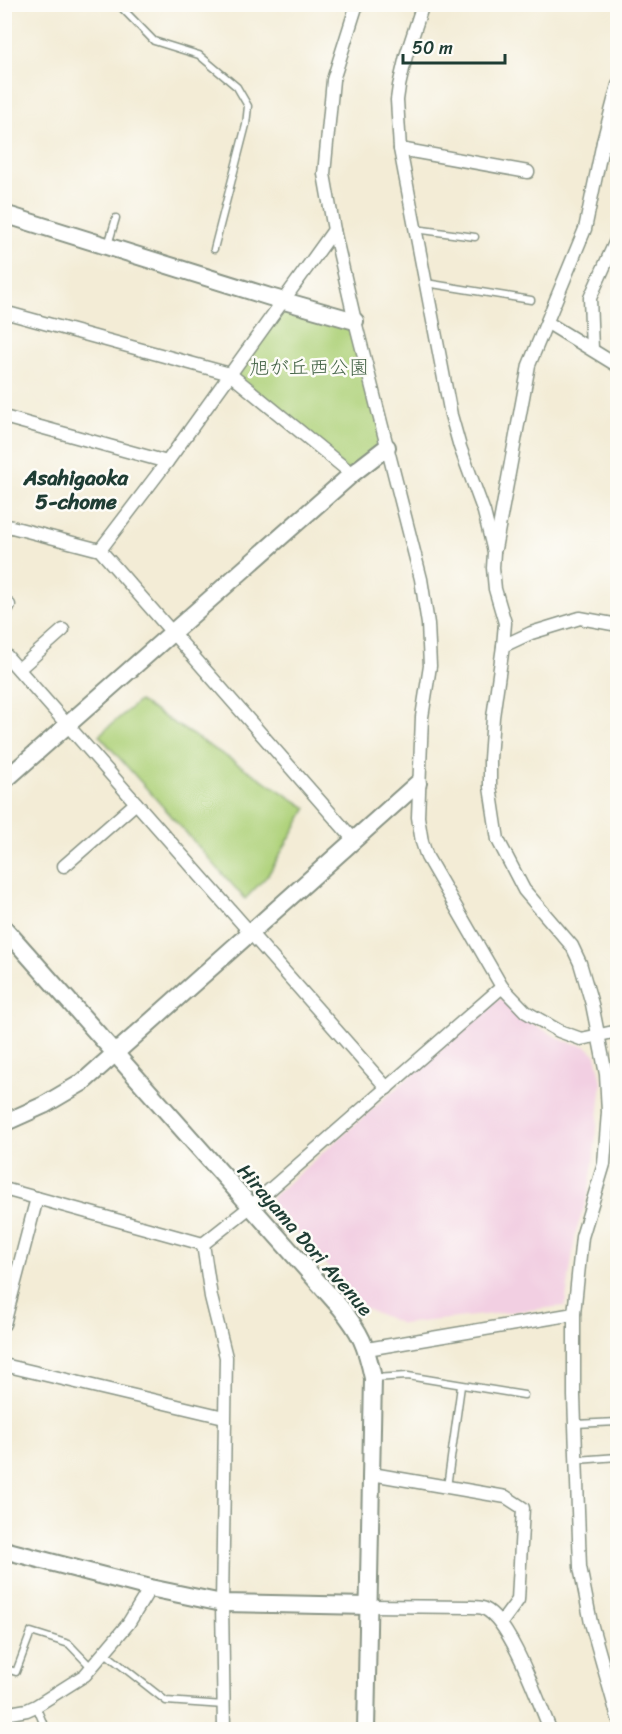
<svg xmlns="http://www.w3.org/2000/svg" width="622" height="1734" viewBox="0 0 622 1734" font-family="Sriracha,'Klee One',sans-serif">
	<rect width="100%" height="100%" fill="#fdfcf7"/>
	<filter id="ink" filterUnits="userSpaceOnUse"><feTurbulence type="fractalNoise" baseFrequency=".0167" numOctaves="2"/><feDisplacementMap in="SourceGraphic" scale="12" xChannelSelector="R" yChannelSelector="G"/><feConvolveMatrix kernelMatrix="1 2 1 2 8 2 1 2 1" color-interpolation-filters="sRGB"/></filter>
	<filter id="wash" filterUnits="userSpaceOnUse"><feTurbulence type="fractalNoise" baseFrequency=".008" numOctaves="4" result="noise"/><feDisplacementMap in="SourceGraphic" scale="24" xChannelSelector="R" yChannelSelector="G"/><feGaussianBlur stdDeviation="1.35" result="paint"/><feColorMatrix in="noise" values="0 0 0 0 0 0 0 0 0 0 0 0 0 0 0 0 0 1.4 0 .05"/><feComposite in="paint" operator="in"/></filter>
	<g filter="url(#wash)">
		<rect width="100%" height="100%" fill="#f3ecd6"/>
		<path fill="#f2cfe2" d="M498 999 505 1000 520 1017 564 1041 586 1046 596 1055 602 1082 593 1164 588 1195 576 1232 565 1306 402 1324 364 1308 271 1203 272 1197Z"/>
		<g fill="#afd27a" stroke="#678857" stroke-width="1.5">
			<path d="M284 301 355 321 387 447 352 474 230 374Z"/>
			<path d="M139 701 307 808 268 875 245 899 99 735Z"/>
		</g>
	</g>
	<g filter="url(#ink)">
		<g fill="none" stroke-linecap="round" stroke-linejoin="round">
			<defs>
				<g id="lane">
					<path d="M118 4 154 41 199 55 237 87 248 106 246 125 214 249"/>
					<path d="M415 229 475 237"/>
					<path d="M108 245 116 218"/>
					<path d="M426 283 531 300"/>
					<path d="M373 1378 408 1376 524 1395"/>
					<path d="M575 1424 618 1422"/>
					<path d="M577 1460 618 1457"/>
					<path d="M447 1487 461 1386"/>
					<path d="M105 1653 166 1701 224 1705"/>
					<path d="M4 1668 16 1672 31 1632 69 1644 92 1668"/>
					<path d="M36 1706 46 1730"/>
				</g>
				<g id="street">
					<path d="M357 4 333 80 324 174 334 230 355 321 421 579 428 624 430 666 422 717 418 817 422 842 427 857 502 987 526 1012 559 1031 581 1039 618 1031"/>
					<path d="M423 4 406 56 399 86 397 100 400 149 451 415 460 447 484 512 494 552 493 568 495 589 505 623 503 646 493 717 490 759V787L498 840 524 890 572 946 580 963 592 1004 606 1074 608 1112 604 1164 582 1237 574 1314V1396L580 1567 591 1623 618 1718"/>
					<path d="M603 142 618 148"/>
					<path d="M400 149 528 172"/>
					<path d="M4 312 230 374 352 474"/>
					<path d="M548 323 618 366"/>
					<path d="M592 349 590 298 618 236"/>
					<path d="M4 417 167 462"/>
					<path d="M4 525 100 550 354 840"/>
					<path d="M495 549 529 365 585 229 603 142 618 85"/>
					<path d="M100 550 167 462 334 230"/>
					<path d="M4 613 9 605"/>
					<path d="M503 646 531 633 580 618 618 625"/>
					<path d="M4 653 387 1088"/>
					<path d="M19 669 63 630"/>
					<path d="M64 866 136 803"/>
					<path d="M4 1189 203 1244"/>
					<path d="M4 1324 37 1198"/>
					<path d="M367 1349 574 1314"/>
					<path d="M4 1365 224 1417"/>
					<path d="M372 1474 506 1497 523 1508 518 1600 501 1623"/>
					<path d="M369 1606 471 1607C475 1607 482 1607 485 1609 511 1622 538 1701 550 1729L545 1730"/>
					<path d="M4 1714 27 1710 36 1706 85 1675 128 1624 150 1588"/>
					<path d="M224 1730 222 1603 226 1357 211 1297 203 1244 250 1207 502 987"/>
				</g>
				<g id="secondary">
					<path d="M4 214 270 297 355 321"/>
					<path d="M4 781 352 474 387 447"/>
					<path d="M4 928 340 1307C361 1333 366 1345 373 1378L366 1730"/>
					<path d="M4 1123 44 1105 83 1082 418 783"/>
					<path d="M4 1550 150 1588 222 1603 369 1606"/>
				</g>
			</defs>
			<use href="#lane" stroke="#899485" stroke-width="9"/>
			<use href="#street" stroke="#899485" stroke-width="15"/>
			<use href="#secondary" stroke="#899485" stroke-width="20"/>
			<use href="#lane" stroke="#fff" stroke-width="6"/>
			<use href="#street" stroke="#fff" stroke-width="12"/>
			<use href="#secondary" stroke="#fff" stroke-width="16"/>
		</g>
	</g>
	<g text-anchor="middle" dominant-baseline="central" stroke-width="5" stroke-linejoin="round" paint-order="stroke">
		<g font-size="20" fill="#436246" stroke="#fdfcf7">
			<text x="309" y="367">旭が丘西公園</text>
		</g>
		<g font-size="20" fill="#1f3d34" stroke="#fdfcf7">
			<text transform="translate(305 1240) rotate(49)">Hirayama Dori Avenue</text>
		</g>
		<g font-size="21" font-weight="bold" fill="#1f3d34" stroke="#fdfcf7">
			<text x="76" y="478">Asahigaoka<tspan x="76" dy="24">5-chome</tspan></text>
		</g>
	</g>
	<rect width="622" height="1734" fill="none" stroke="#fdfcf7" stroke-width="24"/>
	<path d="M403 54v9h102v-9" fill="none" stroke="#1f3d34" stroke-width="3"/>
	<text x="412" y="54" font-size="18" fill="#1f3d34" stroke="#fdfcf7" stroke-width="4.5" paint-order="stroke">50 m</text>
</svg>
